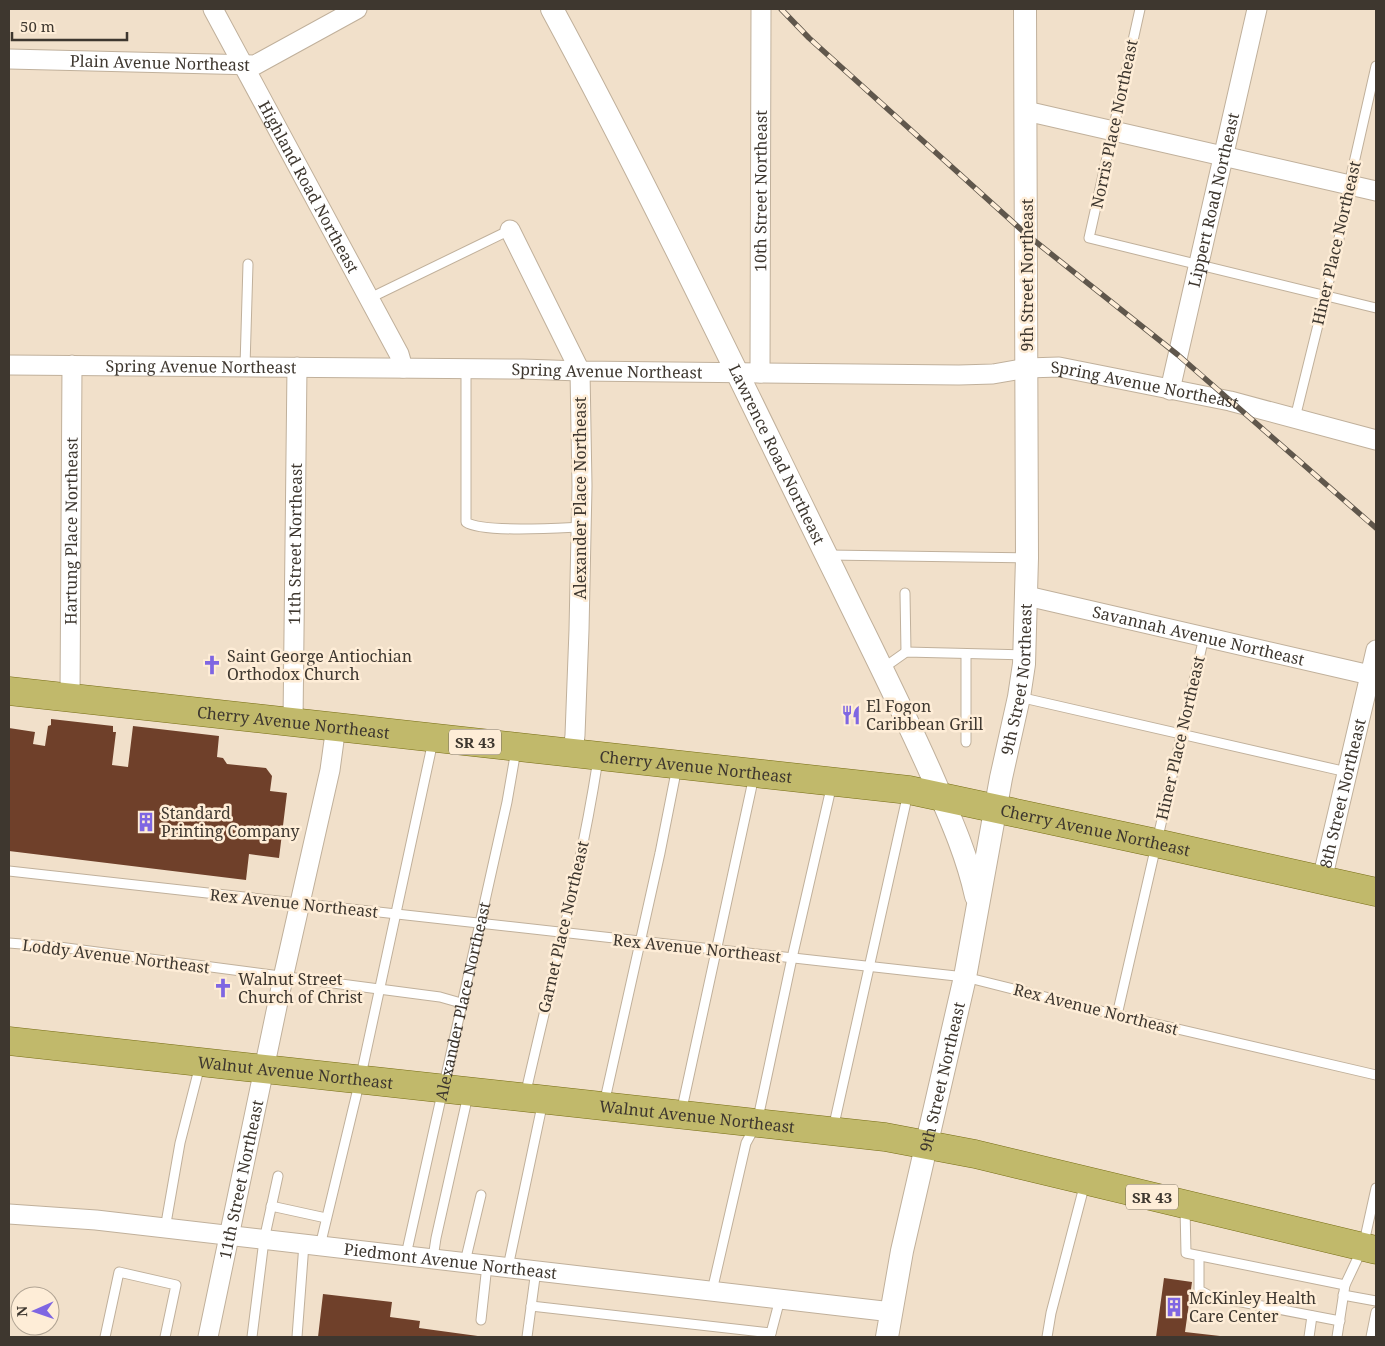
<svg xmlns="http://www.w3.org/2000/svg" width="1385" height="1346" viewBox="0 0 1385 1346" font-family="'Noto Serif',serif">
	<rect width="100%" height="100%" fill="#f1e0ca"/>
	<g fill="#6f402a">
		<path d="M51 719 113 726V732H116L112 765 128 767 133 726 219 736 217 757 223 758 227 764 266 768 272 776 270 791 287 793 279 858 249 854 246 880 9 851V728L35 732 33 744 45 746 48 726 51 725Z"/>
		<path d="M1164 1278 1192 1282 1185 1332 1220 1336V1337H1156Z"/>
		<path d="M323 1294 392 1302 390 1317 420 1321 419 1328 485 1337H318Z"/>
	</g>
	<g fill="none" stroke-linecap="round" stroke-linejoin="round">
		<defs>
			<g id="service">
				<path d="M1140 9 1089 238 1376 308"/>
				<path d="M370 298 510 230"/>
				<path d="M245 366 248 264"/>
				<path d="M466 369V522C481 533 558 528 581 527"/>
				<path d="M1295 418 1338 244 1349 185 1376 66"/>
				<path d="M828 555 1027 558"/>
				<path d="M905 593 906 652"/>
				<path d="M882 669 906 652 1023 655"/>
				<path d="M1019 697 1347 772"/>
				<path d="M966 742V654"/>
				<path d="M9 871 965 977 1117 1015 1376 1075"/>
				<path d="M9 943 59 947 440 997 461 1003"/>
				<path d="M1117 1015 1204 637"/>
				<path d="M525 1096C550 984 581 872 598 759"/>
				<path d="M604 1104 660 853 677 767"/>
				<path d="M681 1113 754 776"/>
				<path d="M833 1129 908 793"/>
				<path d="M271 1206 326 1218"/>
				<path d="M1185 1208 1186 1253 1345 1285"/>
				<path d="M165 1229 180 1143 200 1065"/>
				<path d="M320 1246 360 1080 433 741"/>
				<path id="s1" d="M406 1255 507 802 516 750"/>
				<path d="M1199 1256V1290L1210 1296 1340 1321"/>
				<path d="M433 1258 436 1238 468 1095"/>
				<path d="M465 1262 481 1195"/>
				<path d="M508 1267 543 1101"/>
				<path d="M712 1291 746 1143 757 1123 792 958 832 784"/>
				<path d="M1343 1295 1376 1301"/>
				<path d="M531 1306 771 1333"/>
				<path d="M481 1320 487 1265"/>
				<path d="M105 1337 119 1272 176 1285 165 1337"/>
				<path d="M252 1337 264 1240 278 1176"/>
				<path d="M297 1337 304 1244"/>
				<path d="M527 1337 536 1270"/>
				<path d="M770 1337 780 1299"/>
				<path d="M1047 1337 1051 1313 1085 1183"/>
				<path d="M1309 1337 1312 1316"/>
				<path d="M1337 1337 1345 1285 1363 1247 1376 1188"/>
				<path d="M1371 1337 1376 1312"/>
			</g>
			<g id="minor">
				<path id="s2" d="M213 9 399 354 403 368"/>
				<path id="s3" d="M9 59 255 65 357 9"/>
				<path d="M1026 111 1376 191"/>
				<path d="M510 230 580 371 582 486 579 630 575 735 573 752"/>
				<path id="s4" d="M9 365 522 369 580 371 959 375 993 374 1027 368 1059 367 1230 401 1376 440"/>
				<path id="s5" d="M760 373 761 9"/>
				<path id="s6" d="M1170 390 1257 9"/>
				<path id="s7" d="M1027 596 1370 675"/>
				<path id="s8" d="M70 697 72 365"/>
				<path id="s9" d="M293 722 297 367"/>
				<path id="s10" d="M1322 880 1376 650"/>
				<path id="s11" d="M9 1214 96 1220 892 1312"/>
				<path id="s12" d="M208 1337 283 978 330 770 336 726"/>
			</g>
			<g id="tertiary">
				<path id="s13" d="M552 9C653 196 744 388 838 579 869 643 901 706 930 771 948 813 966 851 976 896"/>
				<path id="s14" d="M887 1337 902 1251 965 977 1001 778 1019 697 1024 664 1027 558 1025 9"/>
			</g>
			<g id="primary">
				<path id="s15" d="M9 691 909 790 1156 843 1376 892"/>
				<path id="s16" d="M9 1041 885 1137 975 1154 1376 1250"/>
			</g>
		</defs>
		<use href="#service" stroke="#c0b09b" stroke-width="11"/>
		<use href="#minor" stroke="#c0b09b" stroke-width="21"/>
		<use href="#tertiary" stroke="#c0b09b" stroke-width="24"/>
		<use href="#primary" stroke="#786e16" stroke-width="29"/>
		<use href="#service" stroke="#fff" stroke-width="9"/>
		<use href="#minor" stroke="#fff" stroke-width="19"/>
		<use href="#tertiary" stroke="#fff" stroke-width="22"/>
		<use href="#primary" stroke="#c1b96b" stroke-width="28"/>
		<defs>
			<path id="rail" d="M781 9 809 38 1026 234 1178 355 1376 528"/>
		</defs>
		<use href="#rail" stroke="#60574c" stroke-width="5.5"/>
		<use href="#rail" stroke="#feedd7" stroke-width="4" stroke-dasharray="11" stroke-linecap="butt"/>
	</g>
	<defs>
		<symbol id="church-bare" viewBox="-9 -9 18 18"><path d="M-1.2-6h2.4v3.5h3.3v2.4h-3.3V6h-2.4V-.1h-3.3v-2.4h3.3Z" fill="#7f66e2" stroke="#feedd7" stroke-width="2.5" paint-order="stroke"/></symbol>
		<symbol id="restaurant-bare" viewBox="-9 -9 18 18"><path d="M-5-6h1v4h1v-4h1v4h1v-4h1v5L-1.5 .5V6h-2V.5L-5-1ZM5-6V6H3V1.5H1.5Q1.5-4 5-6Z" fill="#7f66e2" stroke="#feedd7" stroke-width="2.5" paint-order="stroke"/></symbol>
		<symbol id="building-bare" viewBox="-9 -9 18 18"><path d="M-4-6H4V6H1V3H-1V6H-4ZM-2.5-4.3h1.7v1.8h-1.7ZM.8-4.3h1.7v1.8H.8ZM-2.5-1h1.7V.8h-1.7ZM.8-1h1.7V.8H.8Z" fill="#7f66e2" stroke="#feedd7" stroke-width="2.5" paint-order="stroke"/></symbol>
	</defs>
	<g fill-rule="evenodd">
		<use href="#church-bare" x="198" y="651" width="28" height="28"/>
		<use href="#restaurant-bare" x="837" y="701" width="28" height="28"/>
		<use href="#building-bare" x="132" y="808" width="28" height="28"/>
		<use href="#church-bare" x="209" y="974" width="28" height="28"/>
		<use href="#building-bare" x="1160" y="1293" width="28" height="28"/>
	</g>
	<g text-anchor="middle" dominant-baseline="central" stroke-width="5" stroke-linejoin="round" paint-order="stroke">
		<g fill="#feedd7" stroke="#786e61" stroke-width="1">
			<rect x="449" y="729.5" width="52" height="25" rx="4"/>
			<rect x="1126" y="1184.5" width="52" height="25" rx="4"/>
		</g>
		<g font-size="15" font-weight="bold" fill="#3e372f">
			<text x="475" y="742">SR 43</text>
			<text x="1152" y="1197">SR 43</text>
		</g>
		<g font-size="16" fill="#3e372f" stroke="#feedd7">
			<text stroke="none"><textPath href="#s3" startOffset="151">Plain Avenue Northeast</textPath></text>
			<text transform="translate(1114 124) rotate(-78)">Norris Place Northeast</text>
			<text stroke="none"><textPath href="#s2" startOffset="202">Highland Road Northeast</textPath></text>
			<text stroke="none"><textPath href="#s5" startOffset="182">10th Street Northeast</textPath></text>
			<text stroke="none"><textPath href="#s6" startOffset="195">Lippert Road Northeast</textPath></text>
			<text transform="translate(1336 243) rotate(-77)">Hiner Place Northeast</text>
			<text transform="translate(1027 275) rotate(-90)">9th Street Northeast</text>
			<text stroke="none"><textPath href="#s4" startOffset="192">Spring Avenue Northeast</textPath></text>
			<text stroke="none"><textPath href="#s4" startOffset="598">Spring Avenue Northeast</textPath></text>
			<text stroke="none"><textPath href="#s4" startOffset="1138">Spring Avenue Northeast</textPath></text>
			<text stroke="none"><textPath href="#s13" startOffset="499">Lawrence Road Northeast</textPath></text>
			<text transform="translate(580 498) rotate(-90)">Alexander Place Northeast</text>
			<text stroke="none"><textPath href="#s8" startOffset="166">Hartung Place Northeast</textPath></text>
			<text stroke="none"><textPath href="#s9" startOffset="178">11th Street Northeast</textPath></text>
			<text stroke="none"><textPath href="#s7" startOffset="176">Savannah Avenue Northeast</textPath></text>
			<text stroke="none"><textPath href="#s14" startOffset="671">9th Street Northeast</textPath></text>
			<text stroke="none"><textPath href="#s15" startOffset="286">Cherry Avenue Northeast</textPath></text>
			<text transform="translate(1180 738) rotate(-77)">Hiner Place Northeast</text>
			<text stroke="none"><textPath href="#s15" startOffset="691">Cherry Avenue Northeast</textPath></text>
			<text stroke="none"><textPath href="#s10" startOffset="89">8th Street Northeast</textPath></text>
			<text stroke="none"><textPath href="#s15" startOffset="1096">Cherry Avenue Northeast</textPath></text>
			<text transform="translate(294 903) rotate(6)">Rex Avenue Northeast</text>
			<text transform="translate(563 927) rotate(-77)">Garnet Place Northeast</text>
			<text transform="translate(697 948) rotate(6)">Rex Avenue Northeast</text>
			<text transform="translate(116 956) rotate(7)">Loddy Avenue Northeast</text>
			<text stroke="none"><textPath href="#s1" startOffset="260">Alexander Place Northeast</textPath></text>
			<text transform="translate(1096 1009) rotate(14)">Rex Avenue Northeast</text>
			<text stroke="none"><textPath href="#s16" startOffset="288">Walnut Avenue Northeast</textPath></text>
			<text stroke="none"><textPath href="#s14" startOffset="266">9th Street Northeast</textPath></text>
			<text stroke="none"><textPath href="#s16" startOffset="692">Walnut Avenue Northeast</textPath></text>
			<text stroke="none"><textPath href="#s12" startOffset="161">11th Street Northeast</textPath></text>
			<text stroke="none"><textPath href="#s11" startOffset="444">Piedmont Avenue Northeast</textPath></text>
		</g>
		<g font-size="16" fill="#3e372f" stroke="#feedd7" text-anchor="start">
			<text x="227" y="656">Saint George Antiochian<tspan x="227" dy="18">Orthodox Church</tspan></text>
			<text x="866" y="706">El Fogon<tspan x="866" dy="18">Caribbean Grill</tspan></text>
			<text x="161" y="813">Standard<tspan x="161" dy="18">Printing Company</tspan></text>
			<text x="238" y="979">Walnut Street<tspan x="238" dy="18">Church of Christ</tspan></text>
			<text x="1189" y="1298">McKinley Health<tspan x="1189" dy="18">Care Center</tspan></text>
		</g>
	</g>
	<rect width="1385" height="1346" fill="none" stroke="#3e372f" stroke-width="20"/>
	<g transform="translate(35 1311) rotate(268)"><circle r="24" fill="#feedd7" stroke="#b1a494"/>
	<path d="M0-4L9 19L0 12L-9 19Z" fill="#7f66e2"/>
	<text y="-8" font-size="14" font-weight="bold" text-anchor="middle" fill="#3e372f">N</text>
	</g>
	<path d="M12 32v8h115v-8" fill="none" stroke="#3e372f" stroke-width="2.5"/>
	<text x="20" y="32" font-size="15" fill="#3e372f" stroke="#feedd7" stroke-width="4" paint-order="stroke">50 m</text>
</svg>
